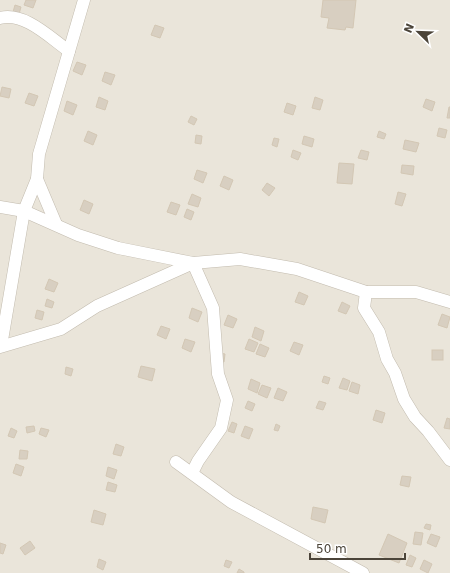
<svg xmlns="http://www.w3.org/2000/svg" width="450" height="573" viewBox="0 0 450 573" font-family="'DejaVu Sans',sans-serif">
	<rect width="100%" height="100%" fill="#f6f3ec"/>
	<rect fill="#eae5da" x="0" y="0" width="450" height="573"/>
	<g fill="#d8cfc1" stroke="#d3c7b4">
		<path d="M26 0H36L33 8 24 5Z"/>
		<path d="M323 0H356L353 28 346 27 345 30 327 28 329 18 321 17Z"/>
		<path d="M15 5 21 7 19 14 13 12Z"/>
		<path d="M155 25 164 28 160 38 151 35Z"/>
		<path d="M77 62 86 65 82 75 73 71Z"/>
		<path d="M105 72 115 75 111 85 102 81Z"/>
		<path d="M2 87 11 89 9 98 0 96Z"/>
		<path d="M29 93 38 96 34 106 25 103Z"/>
		<path d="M99 97 108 101 105 110 96 107Z"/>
		<path d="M315 97 323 100 320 110 312 108Z"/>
		<path d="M426 99 435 102 432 111 423 107Z"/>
		<path d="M67 101 77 105 73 115 64 111Z"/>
		<path d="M287 103 296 106 293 115 284 112Z"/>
		<path d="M449 107H450V118H447Z"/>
		<path d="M191 116 197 119 194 125 188 122Z"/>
		<path d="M439 128 447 130 445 138 437 136Z"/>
		<path d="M88 131 97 135 93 145 84 141Z"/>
		<path d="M379 131 386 134 384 139 377 137Z"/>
		<path d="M196 135 202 136 201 144 195 143Z"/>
		<path d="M304 136 314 139 312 147 302 144Z"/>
		<path d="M274 138 279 139 277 147 272 145Z"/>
		<path d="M405 140 419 143 416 152 403 149Z"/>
		<path d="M293 150 301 153 298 160 291 157Z"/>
		<path d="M361 150 369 152 367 160 358 158Z"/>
		<path d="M339 163 354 164 352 184 337 183Z"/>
		<path d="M402 165 414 166 413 175 401 173Z"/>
		<path d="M197 170 207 173 203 183 194 179Z"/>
		<path d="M224 176 233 180 229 190 220 186Z"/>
		<path d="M267 183 275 188 269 196 262 190Z"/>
		<path d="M398 192 406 194 402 206 395 204Z"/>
		<path d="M192 194 201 198 198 207 188 204Z"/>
		<path d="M84 200 93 204 89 214 80 210Z"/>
		<path d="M171 202 180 205 176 215 167 212Z"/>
		<path d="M187 209 194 212 191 220 184 217Z"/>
		<path d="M49 279 58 283 54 292 45 289Z"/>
		<path d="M299 292 308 296 304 305 295 302Z"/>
		<path d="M47 299 54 302 52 308 45 306Z"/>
		<path d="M342 302 350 306 346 314 338 311Z"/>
		<path d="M192 308 202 312 198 322 189 318Z"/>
		<path d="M37 310 44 312 42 320 35 318Z"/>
		<path d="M442 314 450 317 447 328 438 325Z"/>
		<path d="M228 315 237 319 233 328 224 325Z"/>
		<path d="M161 326 170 329 166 339 157 335Z"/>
		<path d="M255 327 264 331 261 341 252 337Z"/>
		<path d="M185 339 195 342 191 352 182 348Z"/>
		<path d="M249 339 258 343 254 352 245 349Z"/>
		<path d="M294 342 303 345 299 355 290 351Z"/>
		<path d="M260 344 269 348 265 357 256 354Z"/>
		<rect x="432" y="350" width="11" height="10"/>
		<path d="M220 353 225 354 224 362 218 361Z"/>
		<path d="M141 366 155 369 152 381 138 377Z"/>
		<path d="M66 367 73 369 71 376 65 374Z"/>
		<path d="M324 376 330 378 328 384 322 382Z"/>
		<path d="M343 378 350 381 347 390 339 388Z"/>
		<path d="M251 379 260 383 257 393 248 389Z"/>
		<path d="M352 382 360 385 358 394 349 391Z"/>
		<path d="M262 385 271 388 267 398 258 394Z"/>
		<path d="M278 388 287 392 283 401 274 398Z"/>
		<path d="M248 401 255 404 252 411 245 408Z"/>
		<path d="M319 401 326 403 323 410 316 408Z"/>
		<path d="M376 410 385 413 382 423 373 420Z"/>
		<path d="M447 418 450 419V429L444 428Z"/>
		<path d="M232 422 237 424 234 433 228 431Z"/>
		<path d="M276 424 280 426 278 431 274 430Z"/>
		<path d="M34 426 35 431 27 433 26 427Z"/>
		<path d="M245 426 253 429 249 439 241 436Z"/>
		<path d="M11 428 17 431 14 438 8 436Z"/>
		<path d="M41 428 49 430 46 437 39 434Z"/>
		<path d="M116 444 124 447 121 456 113 454Z"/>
		<path d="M20 450 28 451 27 459H19Z"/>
		<path d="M16 464 24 467 21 476 13 473Z"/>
		<path d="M108 467 117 470 114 479 106 476Z"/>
		<path d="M402 476 411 477 409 487 400 485Z"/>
		<path d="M108 482 117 485 115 492 106 490Z"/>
		<path d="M313 507 328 510 325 523 311 519Z"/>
		<path d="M94 510 106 514 103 525 91 522Z"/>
		<path d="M426 524 431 525 430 530 424 528Z"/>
		<path d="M415 532 423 533 421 545 413 544Z"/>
		<path d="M388 534 407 543 399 563 379 555Z"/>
		<path d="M431 534 440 537 436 547 427 543Z"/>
		<path d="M30 541 35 548 25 555 20 548Z"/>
		<path d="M0 543 6 545 3 554 0 553Z"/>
		<path d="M410 555 416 558 412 567 406 565Z"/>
		<path d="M99 559 106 562 103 570 97 567Z"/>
		<path d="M226 560 232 562 229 568 224 566Z"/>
		<path d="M424 560 432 564 428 573 420 569Z"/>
		<path d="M239 569 244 572V573H237Z"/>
	</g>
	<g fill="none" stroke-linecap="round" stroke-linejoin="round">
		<defs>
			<g id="minor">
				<path d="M84 0 39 154 37 179 24 211 78 235 118 248 193 263 240 259 297 269 366 292H416L450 302"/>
				<path d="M0 18C25 12 49 37 69 51"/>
				<path d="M37 179 56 224"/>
				<path d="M0 207 24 211 1 346"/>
				<path d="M366 292 364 308 379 332 387 359 395 373 404 399 415 417 428 431 450 460"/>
				<path d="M0 347 61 329 97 306 193 263 213 308 218 374 227 400 221 428 198 461 192 473"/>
				<path d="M176 462 231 502 363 573"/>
			</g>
		</defs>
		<use href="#minor" stroke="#c2bbae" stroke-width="13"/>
		<use href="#minor" stroke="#fff" stroke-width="12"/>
	</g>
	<g transform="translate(418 32) rotate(293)" stroke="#ffffff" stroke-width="3" paint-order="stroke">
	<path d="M0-3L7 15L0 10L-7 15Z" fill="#4b4439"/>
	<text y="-6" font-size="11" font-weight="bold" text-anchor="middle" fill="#4b4439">N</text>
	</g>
	<path d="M310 553v6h95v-6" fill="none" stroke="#4b4439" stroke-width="2"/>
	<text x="316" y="553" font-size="12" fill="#4b4439" stroke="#ffffff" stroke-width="3" paint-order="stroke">50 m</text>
</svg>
